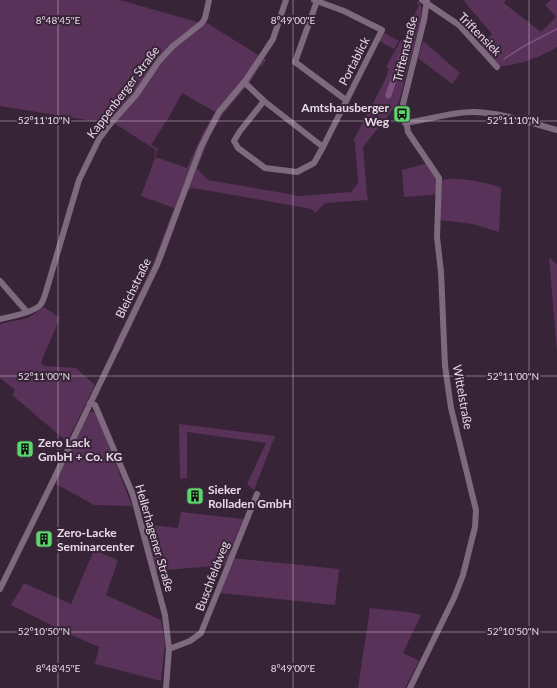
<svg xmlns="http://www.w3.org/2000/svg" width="557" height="688" viewBox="0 0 557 688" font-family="Lato,sans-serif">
	<rect width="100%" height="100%" fill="#372437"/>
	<g fill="#583259" fill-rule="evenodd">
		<path d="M0 0H120L204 24 207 23 258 55 266 60 262 66H260L250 82 223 114 210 136 197 169 208 180 300 196 351 192 358 183 355 142 353 141 384 82 389 69 386 67 401 40 405 42 415 23 412 20 419 5 417 3 418 1 422 7 420 23 399 102 363 147 367 195 368 200 325 203 315 213 312 209 193 188 188 190 164 257 119 352 113 348 153 264 174 208 141 196 155 158 154 157 156 150 114 123 111 124 0 106ZM182 93 215 112 203 133 187 168 155 157 158 149 151 145 169 117Z"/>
		<path d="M463 0H506L504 3 541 32 556 17 545 5 551 0H557V47C542 56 518 66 500 66L480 46 492 34Z"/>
		<path d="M384 33 399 41 394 49 379 41Z"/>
		<path d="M423 41 460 73 452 84 418 58Z"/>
		<path d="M428 163 441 181C451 175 490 183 501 188L499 232 473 224 440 220 441 194 404 197 402 170Z"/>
		<path d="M549 258 557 264V352Z"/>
		<path d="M44 307 60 318 41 362 44 366 76 368 95 385 68 440H65L12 395 15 390 0 378V324L28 318Z"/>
		<path d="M91 412H94L98 418 132 506 94 505 54 483 88 415Z"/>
		<path d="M179 424 275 436 254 490 247 484 266 443 187 432V478L180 479Z"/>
		<path d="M181 512 243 519 225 565 155 571 143 524 178 528Z"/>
		<path d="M94 550 118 560 106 595 161 620 165 644 161 681 95 664 99 647 69 634 11 605 24 583 71 604Z"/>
		<path d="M233 558 339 569 335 605 220 593Z"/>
		<path d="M370 608 408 612 421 615 403 653 419 661 405 688H358Z"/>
	</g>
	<path fill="#805081" d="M402 48H405L407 51 391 97 387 99 385 95Z"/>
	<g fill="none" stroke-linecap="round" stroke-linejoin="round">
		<path stroke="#805081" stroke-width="1.5" d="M504 59 524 46 557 29"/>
		<g stroke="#7e697e" stroke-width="6">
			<path d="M422 0 459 25 497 67"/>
			<path d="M317 1 295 62 346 100"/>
			<path d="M244 82 264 101 323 147 382 30 344 11 314 0"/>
			<path d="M264 101 240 131 234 141 238 148 265 168 297 172 314 163 323 147"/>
			<path d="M405 123C428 120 454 111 475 112 503 113 531 123 557 130"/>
			<path d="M0 281 27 312"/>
			<path d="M0 319C10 317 36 312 41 304 43 301 44 298 45 295L79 180 99 139 111 123 136 95 159 61 173 46 202 23 205 18 209 0"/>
			<path d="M90 403 95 405 133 495 165 615 169 649 166 688"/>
			<path d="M0 589 50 487 157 265 201 147 219 112 246 80 273 39 286 0"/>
			<path d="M169 649 190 641 201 633 257 494"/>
			<path d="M410 688 454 598 463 575 475 527 476 510 451 408 445 366 441 272 437 237 439 178 408 132 403 104 424 20 427 0"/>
		</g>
	</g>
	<path fill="none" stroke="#e7dae6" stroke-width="1" stroke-opacity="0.45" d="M58 0V688M293 0V688M529 0V688M0 121H557M0 376H557M0 632H557"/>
	<defs>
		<symbol id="bus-square" viewBox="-11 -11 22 22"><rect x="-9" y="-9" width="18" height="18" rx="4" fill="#5dd56d" stroke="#372437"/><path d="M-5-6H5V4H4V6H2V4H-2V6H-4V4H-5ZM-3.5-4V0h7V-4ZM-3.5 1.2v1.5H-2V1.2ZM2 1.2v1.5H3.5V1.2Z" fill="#111"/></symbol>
		<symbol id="building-square" viewBox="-11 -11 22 22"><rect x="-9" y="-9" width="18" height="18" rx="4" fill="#5dd56d" stroke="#372437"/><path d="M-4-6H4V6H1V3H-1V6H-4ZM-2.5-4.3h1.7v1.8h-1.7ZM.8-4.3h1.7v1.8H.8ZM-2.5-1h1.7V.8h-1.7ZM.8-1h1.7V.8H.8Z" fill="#111"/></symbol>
	</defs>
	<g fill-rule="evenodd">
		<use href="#bus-square" x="392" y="104" width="20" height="20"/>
		<use href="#building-square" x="15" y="439" width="20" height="20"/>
		<use href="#building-square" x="185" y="486" width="20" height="20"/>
		<use href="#building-square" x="34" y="529" width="20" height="20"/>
	</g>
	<g text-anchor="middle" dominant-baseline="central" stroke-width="4" stroke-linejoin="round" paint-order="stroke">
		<g font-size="12" fill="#e7dae6" stroke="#372437">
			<text transform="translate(480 34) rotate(45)">Triftensiek</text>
			<text transform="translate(405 49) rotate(-76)">Triftenstraße</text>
			<text transform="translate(354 61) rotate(-63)">Portablick</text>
			<text transform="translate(123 92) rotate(-53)">Kappenberger Straße</text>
			<text transform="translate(133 288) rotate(-64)">Bleichstraße</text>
			<text transform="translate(463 397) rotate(80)">Wittelstraße</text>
			<text transform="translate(155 538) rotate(74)">Hellerhagener Straße</text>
			<text transform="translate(212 576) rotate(-69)">Buschfeldweg</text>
		</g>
		<g font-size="12" font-weight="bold" fill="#e7dae6" stroke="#372437" text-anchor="start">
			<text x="389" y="107" text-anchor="end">Amtshausberger<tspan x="389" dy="14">Weg</tspan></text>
			<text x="38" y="442">Zero Lack<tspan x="38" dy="14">GmbH + Co. KG</tspan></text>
			<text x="208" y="489">Sieker<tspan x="208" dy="14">Rolladen GmbH</tspan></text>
			<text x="57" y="532">Zero-Lacke<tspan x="57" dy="14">Seminarcenter</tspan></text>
		</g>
	</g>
	<g font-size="10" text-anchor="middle" fill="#e7dae6" stroke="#372437" stroke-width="4" stroke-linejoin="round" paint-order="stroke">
		<text x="58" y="24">8°48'45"E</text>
		<text x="293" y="24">8°49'00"E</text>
		<text x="44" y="124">52°11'10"N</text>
		<text x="513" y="124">52°11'10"N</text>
		<text x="44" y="380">52°11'00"N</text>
		<text x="513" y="380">52°11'00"N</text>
		<text x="44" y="635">52°10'50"N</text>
		<text x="513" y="635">52°10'50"N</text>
		<text x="58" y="672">8°48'45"E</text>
		<text x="293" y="672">8°49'00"E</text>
	</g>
</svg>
